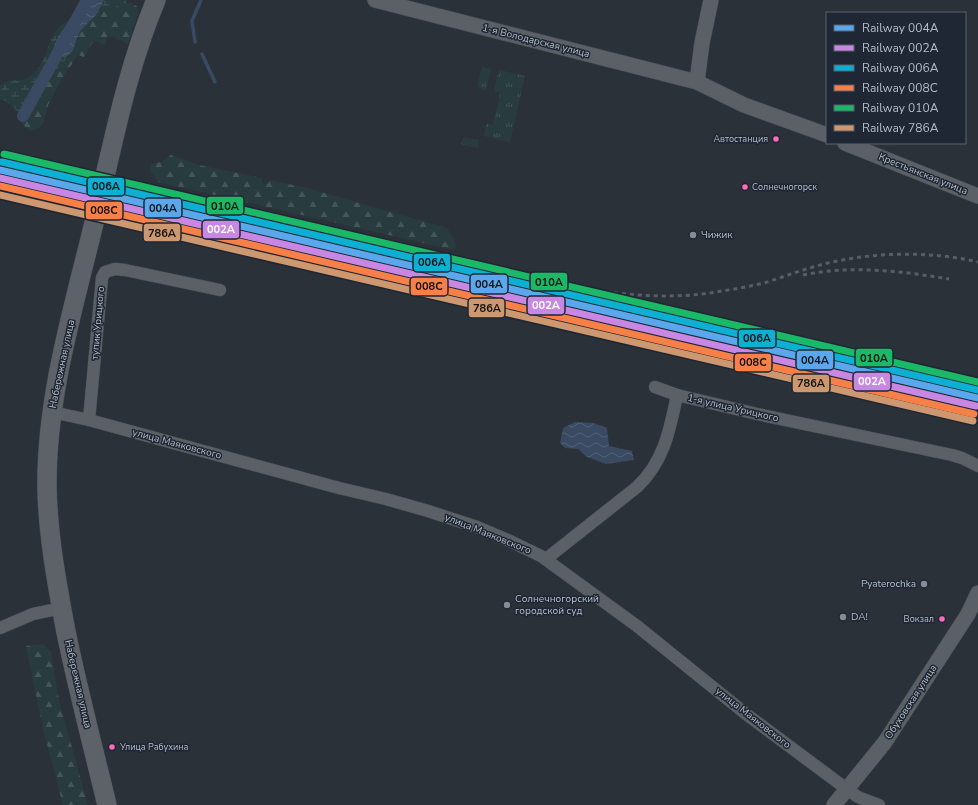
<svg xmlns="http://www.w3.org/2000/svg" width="978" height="805" viewBox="0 0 978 805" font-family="'Nunito Sans',sans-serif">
	<defs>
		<pattern id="grass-tufts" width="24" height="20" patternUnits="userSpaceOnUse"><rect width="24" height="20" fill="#283b3e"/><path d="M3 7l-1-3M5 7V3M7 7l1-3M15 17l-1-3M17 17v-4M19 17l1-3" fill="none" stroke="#455559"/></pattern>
		<pattern id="forest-firs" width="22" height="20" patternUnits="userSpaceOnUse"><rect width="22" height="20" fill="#283b3e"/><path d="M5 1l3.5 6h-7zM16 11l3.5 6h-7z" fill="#455559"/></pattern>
		<pattern id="wetland-marsh" width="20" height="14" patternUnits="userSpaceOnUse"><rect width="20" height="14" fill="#283b3e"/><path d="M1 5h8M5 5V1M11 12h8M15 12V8" fill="none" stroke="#455559"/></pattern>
		<pattern id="water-waves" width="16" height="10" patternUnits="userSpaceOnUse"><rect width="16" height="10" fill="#3a4a62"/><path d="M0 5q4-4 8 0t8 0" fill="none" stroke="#546277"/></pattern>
	</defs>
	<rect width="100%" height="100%" fill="#2b3138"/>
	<g fill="url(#grass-tufts)">
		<path d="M482 67 491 69 486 90 477 87Z"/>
		<path d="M499 70 525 76 510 142 484 136 486 124 493 125 500 93 494 91Z"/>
		<path d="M463 137 479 140 478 148 461 144Z"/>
	</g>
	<g fill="url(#forest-firs)">
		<path d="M126 3H131L138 7V13L128 44 109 35 104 45 94 40 84 57 78 55 62 79 48 105 43 124 40 127 32 131C23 127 20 122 18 112L26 108 39 98 42 87 46 80 53 74 72 52 80 31 96 15 106 10Z"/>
		<path d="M171 155 199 165 262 178V183L268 184 269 180 307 188 447 228 453 238 456 245 454 250 158 182 150 170 151 164 162 162Z"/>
		<path d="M43 644 51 652 59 701 88 805H63L43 729 26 646Z"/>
	</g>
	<g fill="url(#wetland-marsh)">
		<path d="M104 0H127L126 3 106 10 96 15Z"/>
		<path d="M75 17 68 23 59 35 66 57 72 52 53 74 46 80 42 87 39 98 26 108 18 112 6 101 0 100V85C3 84 5 82 8 81 15 79 21 82 29 77 55 59 41 30 75 17Z"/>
	</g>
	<g fill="url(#water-waves)">
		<path d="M90 0H104L96 15 80 31 72 52 66 57H59L55 52 54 46 59 35 68 23 80 14Z"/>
		<path d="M575 422 593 423 607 428 609 446 632 451 634 460 606 464 587 457 578 449 565 448 560 443 563 428Z"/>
	</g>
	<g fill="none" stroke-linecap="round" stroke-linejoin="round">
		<g stroke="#3a4a62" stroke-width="3.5">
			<path d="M195 42 192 21 201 0"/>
			<path d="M202 54 215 82"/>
		</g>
		<path stroke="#3a4a62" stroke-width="12" d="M23 116 87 0"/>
		<defs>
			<g id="minor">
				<path d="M655 387 677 395"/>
				<path d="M52 412 89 420 339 488 386 499 428 511 477 527 510 541 541 556 637 626 746 714 836 781 858 797 879 805"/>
				<path d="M89 420 102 278 105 272 115 269 125 270 220 290"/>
				<path d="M546 559 637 487C664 462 670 429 677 395L757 414 952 455 962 458 978 466"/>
				<path d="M0 628 33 614 62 608"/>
			</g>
			<g id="tertiary">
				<path d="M375 0 697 82 744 105 827 135"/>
				<path d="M697 82 702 43 711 0"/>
				<path d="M845 143 978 196"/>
				<path d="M834 805 885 742 968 614 978 593"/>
			</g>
			<path id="primary" d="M107 805C93 747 78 690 66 632 57 584 48 536 47 488 46 398 73 310 94 223 112 149 126 71 156 0"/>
		</defs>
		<use href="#minor" stroke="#494d53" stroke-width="13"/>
		<use href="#tertiary" stroke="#494d53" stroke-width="16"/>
		<use href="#primary" stroke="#494d55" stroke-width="20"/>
		<use href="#minor" stroke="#5b5f66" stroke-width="12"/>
		<use href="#tertiary" stroke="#5b5f66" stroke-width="15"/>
		<use href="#primary" stroke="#5d6168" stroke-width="19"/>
		<g stroke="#595e64" stroke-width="3" stroke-dasharray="4 4" stroke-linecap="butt">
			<path d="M803 275C851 265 901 271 949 279"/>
			<path d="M598 291C639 296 681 299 722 291 736 289 750 286 764 283 780 278 796 272 813 267 863 252 927 250 978 262"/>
		</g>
		<defs>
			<path id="rail-1" d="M0 170 978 398"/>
			<path id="rail-2" d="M0 178 976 406"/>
			<path id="rail-3" d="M2 162 978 390"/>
			<path id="rail-4" d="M0 186 974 414"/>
			<path id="rail-5" d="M4 154 978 382"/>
			<path id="rail-6" d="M0 195 973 421"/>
		</defs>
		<use href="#rail-1" stroke="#1e2733" stroke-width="10"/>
		<use href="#rail-2" stroke="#1e2733" stroke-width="10"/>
		<use href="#rail-3" stroke="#1e2733" stroke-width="10"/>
		<use href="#rail-4" stroke="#1e2733" stroke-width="10"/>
		<use href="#rail-5" stroke="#1e2733" stroke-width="10"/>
		<use href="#rail-6" stroke="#1e2733" stroke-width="10"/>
		<use href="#rail-1" stroke="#5aa8eb" stroke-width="7"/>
		<use href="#rail-2" stroke="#c787e3" stroke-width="7"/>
		<use href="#rail-3" stroke="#0dafd3" stroke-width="7"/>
		<use href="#rail-4" stroke="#f78048" stroke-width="7"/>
		<use href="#rail-5" stroke="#1ab867" stroke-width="7"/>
		<use href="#rail-6" stroke="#cd976f" stroke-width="7"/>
	</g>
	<g fill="#fb6dba" stroke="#1e2733" stroke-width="1.5">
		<circle cx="776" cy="139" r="3.5"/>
		<circle cx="745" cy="187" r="3.5"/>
		<circle cx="942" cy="619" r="3.5"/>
		<circle cx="112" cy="747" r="3.5"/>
	</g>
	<g fill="#858c96" stroke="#1e2733" stroke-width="1.5">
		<circle cx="693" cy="235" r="4"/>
		<circle cx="924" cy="584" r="4"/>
		<circle cx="507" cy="605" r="4"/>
		<circle cx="843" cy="617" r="4"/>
	</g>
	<g text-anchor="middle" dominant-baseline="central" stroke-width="3" stroke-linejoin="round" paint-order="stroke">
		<g font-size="9" fill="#b6bdc9" stroke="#1e2733" text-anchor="end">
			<text x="768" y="139">Автостанция</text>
			<text x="752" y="187" text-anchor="start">Солнечногорск</text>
			<text x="934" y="619">Вокзал</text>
			<text x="120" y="747" text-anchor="start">Улица Рабухина</text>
		</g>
		<g font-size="10" fill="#b6bdc9" stroke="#1e2733">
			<text transform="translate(536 41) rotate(14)">1-я Володарская улица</text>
			<text transform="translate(923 174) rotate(22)">Крестьянская улица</text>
			<text transform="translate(98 323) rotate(-85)">тупик Урицкого</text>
			<text transform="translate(62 364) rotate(-78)">Набережная улица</text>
			<text transform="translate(733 408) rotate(13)">1-я улица Урицкого</text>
			<text transform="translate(177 444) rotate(15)">улица Маяковского</text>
			<text transform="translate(488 534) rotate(22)">улица Маяковского</text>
			<text transform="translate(78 684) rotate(77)">Набережная улица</text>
			<text transform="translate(911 702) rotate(-57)">Обуховская улица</text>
			<text transform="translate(753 718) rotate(38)">улица Маяковского</text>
		</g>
		<g font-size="10" fill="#b6bdc9" stroke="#1e2733" text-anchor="start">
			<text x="701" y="235">Чижик</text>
			<text x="916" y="584" text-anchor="end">Pyaterochka</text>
			<text x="515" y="599">Солнечногорский<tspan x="515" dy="12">городской суд</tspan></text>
			<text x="851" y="617">DA!</text>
		</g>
	</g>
	<g stroke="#1e2733" stroke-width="1.5">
		<rect x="87" y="177" width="38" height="19" rx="4" fill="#0dafd3"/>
		<rect x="206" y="196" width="38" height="19" rx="4" fill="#1ab867"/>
		<rect x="144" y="198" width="38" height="20" rx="4" fill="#5aa8eb"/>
		<rect x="85" y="201" width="38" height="19" rx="4" fill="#f78048"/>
		<rect x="202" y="220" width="38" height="19" rx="4" fill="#c787e3"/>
		<rect x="143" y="223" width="38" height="19" rx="4" fill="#cd976f"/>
		<rect x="413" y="253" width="38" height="19" rx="4" fill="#0dafd3"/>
		<rect x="530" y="272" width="38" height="19" rx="4" fill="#1ab867"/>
		<rect x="470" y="274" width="38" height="20" rx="4" fill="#5aa8eb"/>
		<rect x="410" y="277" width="38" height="19" rx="4" fill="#f78048"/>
		<rect x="527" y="296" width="38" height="19" rx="4" fill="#c787e3"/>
		<rect x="468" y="298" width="37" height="20" rx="4" fill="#cd976f"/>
		<rect x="738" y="329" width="38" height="19" rx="4" fill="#0dafd3"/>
		<rect x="855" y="348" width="38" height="19" rx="4" fill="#1ab867"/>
		<rect x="796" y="350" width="38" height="20" rx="4" fill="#5aa8eb"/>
		<rect x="734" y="353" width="38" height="19" rx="4" fill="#f78048"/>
		<rect x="853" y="372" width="38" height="19" rx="4" fill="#c787e3"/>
		<rect x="792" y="374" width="38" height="19" rx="4" fill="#cd976f"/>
	</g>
	<g font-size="11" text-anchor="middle" font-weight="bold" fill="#fff">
		<text x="221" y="233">002А</text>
		<text x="546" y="309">002А</text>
		<text x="872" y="385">002А</text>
	</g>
	<g font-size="11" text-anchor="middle" font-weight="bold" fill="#111">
		<text x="106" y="190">006А</text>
		<text x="225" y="210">010А</text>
		<text x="163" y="212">004А</text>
		<text x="104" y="214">008С</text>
		<text x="162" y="237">786А</text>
		<text x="432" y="266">006А</text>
		<text x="549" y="286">010А</text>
		<text x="489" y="288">004А</text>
		<text x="429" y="290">008С</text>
		<text x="487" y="312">786А</text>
		<text x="757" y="342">006А</text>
		<text x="874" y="362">010А</text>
		<text x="815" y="364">004А</text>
		<text x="753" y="366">008С</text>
		<text x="811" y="387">786А</text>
	</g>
	<rect x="826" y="12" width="140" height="132" fill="#1e2733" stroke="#5b636f"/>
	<rect x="834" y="25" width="20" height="6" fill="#5aa8eb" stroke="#5b636f"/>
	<text x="862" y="32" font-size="12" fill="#b6bdc9">Railway 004А</text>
	<rect x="834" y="45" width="20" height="6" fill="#c787e3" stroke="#5b636f"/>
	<text x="862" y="52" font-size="12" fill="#b6bdc9">Railway 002А</text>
	<rect x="834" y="65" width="20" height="6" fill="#0dafd3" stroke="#5b636f"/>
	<text x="862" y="72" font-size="12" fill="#b6bdc9">Railway 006А</text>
	<rect x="834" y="85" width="20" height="6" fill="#f78048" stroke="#5b636f"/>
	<text x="862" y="92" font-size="12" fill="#b6bdc9">Railway 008С</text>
	<rect x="834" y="105" width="20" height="6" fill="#1ab867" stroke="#5b636f"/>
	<text x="862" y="112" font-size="12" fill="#b6bdc9">Railway 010А</text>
	<rect x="834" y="125" width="20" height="6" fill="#cd976f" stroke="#5b636f"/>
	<text x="862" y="132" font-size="12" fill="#b6bdc9">Railway 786А</text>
</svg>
